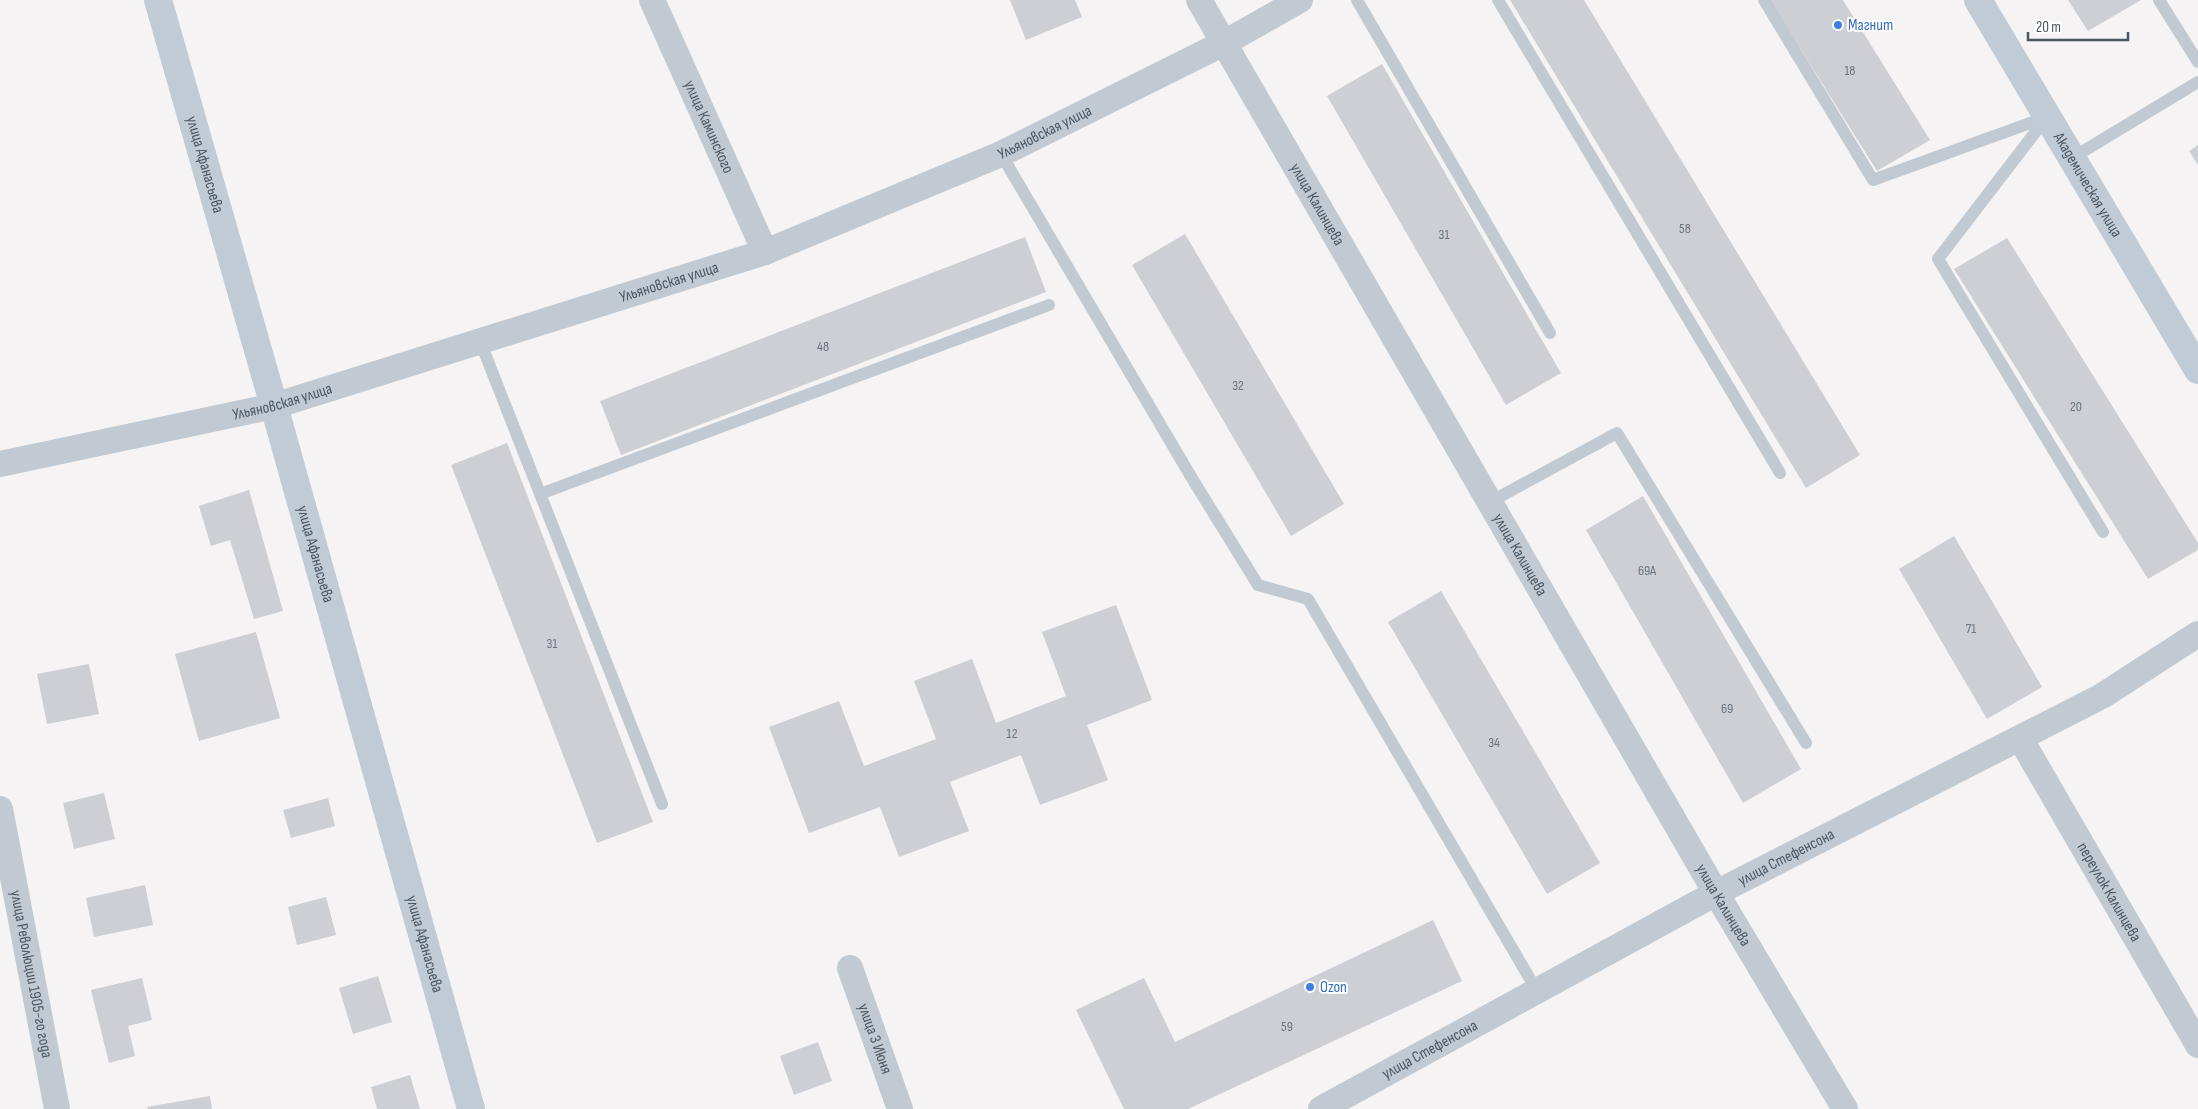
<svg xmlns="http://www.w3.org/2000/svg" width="2198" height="1109" viewBox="0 0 2198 1109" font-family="'Sofia Sans Condensed',sans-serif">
	<rect width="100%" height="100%" fill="#f5f3f3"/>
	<g fill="#cdcfd5">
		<path d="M1010 0H1075L1082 17 1026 40Z"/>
		<path d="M1510 0H1584L1860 455 1806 488Z"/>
		<path d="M1770 0H1843L1930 140 1877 171Z"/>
		<path d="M2068 0H2141L2088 31Z"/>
		<path d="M1382 64 1561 373 1506 405 1327 96Z"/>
		<path d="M2198 145V165L2189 151Z"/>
		<path d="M1185 234 1344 504 1291 536 1132 265Z"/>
		<path d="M1025 237 1046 292 621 455 600 401Z"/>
		<path d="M2007 238 2198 543V550L2148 579 1954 269Z"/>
		<path d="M507 443 653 822 597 843 451 465Z"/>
		<path d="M249 490 283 611 254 619 230 540 211 546 199 506Z"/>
		<path d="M1643 496 1801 769 1743 803 1586 530Z"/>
		<path d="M1954 536 2042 687 1987 719 1899 569Z"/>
		<path d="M1441 591 1600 863 1547 894 1388 622Z"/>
		<path d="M1116 605 1152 700 1087 725 1108 780 1040 805 1021 755 950 782 969 831 899 857 880 807 809 833 769 727 839 701 864 766 936 739 914 681 972 659 996 723 1066 696 1042 632Z"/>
		<path d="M256 632 280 718 199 741 175 654Z"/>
		<path d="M89 664 99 714 47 724 37 674Z"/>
		<path d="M104 793 115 839 74 849 63 803Z"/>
		<path d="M328 798 335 826 291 838 283 810Z"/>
		<path d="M145 885 153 925 94 937 86 898Z"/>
		<path d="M326 897 336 935 297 945 288 907Z"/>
		<path d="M1433 920 1462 981 1188 1109H1124L1076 1010 1144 978 1175 1042Z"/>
		<path d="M378 976 392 1022 353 1034 339 988Z"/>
		<path d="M142 978 152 1020 128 1026 135 1056 109 1063 91 990Z"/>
		<path d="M818 1042 832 1081 794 1095 780 1056Z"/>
		<path d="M410 1075 420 1109H377L371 1087Z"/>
		<path d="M210 1096 212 1109H148L147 1107Z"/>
	</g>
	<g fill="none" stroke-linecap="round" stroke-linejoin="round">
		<g stroke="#c1cad2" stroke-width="12">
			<path d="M1357 0 1550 333"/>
			<path d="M1498 0 1780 473"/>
			<path d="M1764 0 1873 180 2047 117"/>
			<path d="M2159 0 2198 62"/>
			<path d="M2047 117 1938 259 2103 532"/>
			<path d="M1001 154 1193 480 1258 585 1308 599 1537 991"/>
			<path d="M2072 158 2198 82"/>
			<path d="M480 341 662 804"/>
			<path d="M540 494 1049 305"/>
			<path d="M1490 502 1617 433 1806 743"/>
		</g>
		<g stroke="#c1cad2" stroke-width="26">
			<path id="s1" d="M652 0 765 252"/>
			<path id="s2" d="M1199 0 1716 893 1845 1109"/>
			<path id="s3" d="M0 464 274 406 765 252 1001 154 1224 43 1300 0"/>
			<path id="s4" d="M2020 738 2198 1045"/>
			<path id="s5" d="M0 809 57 1109"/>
			<path id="s6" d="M850 968 900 1109"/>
			<path id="s7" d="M1321 1109 1716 893 2102 696 2198 634"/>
		</g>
		<g stroke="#c1cbd6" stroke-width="28">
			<path id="s8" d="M158 0 274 406 471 1109"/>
			<path id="s9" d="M1978 0 2198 370"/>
		</g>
	</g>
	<g fill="#3f7fe0" stroke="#fff" stroke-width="2">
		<circle cx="1838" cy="25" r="5"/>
		<circle cx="1310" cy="987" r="5"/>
	</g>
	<g text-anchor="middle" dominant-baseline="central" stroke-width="4" stroke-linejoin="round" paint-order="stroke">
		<g font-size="14" fill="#6b747e">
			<text x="1850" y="70">18</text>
			<text x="1685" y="228">58</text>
			<text x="1444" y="234">31</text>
			<text x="823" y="346">48</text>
			<text x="1238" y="385">32</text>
			<text x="2076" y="406">20</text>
			<text x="1647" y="570">69А</text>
			<text x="1971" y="628">71</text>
			<text x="552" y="643">31</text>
			<text x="1727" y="708">69</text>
			<text x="1012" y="733">12</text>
			<text x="1494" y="742">34</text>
			<text x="1287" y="1026">59</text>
		</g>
		<g font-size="16" fill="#366cbe" stroke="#fff" text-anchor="start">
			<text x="1848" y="25">Магнит</text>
			<text x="1320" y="987">Ozon</text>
		</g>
		<g font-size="16" fill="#4a5661" stroke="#fff">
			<text stroke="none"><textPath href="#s1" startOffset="139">улица Каминского</textPath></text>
			<text stroke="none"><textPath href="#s3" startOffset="1099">Ульяновская улица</textPath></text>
			<text stroke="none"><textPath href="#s8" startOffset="171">улица Афанасьева</textPath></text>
			<text stroke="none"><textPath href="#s9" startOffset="215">Академическая улица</textPath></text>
			<text stroke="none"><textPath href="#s2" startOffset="236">улица Калинцева</textPath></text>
			<text stroke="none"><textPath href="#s3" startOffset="694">Ульяновская улица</textPath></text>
			<text stroke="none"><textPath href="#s3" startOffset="289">Ульяновская улица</textPath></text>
			<text stroke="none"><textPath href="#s8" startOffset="576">улица Афанасьева</textPath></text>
			<text stroke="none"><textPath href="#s2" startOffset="641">улица Калинцева</textPath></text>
			<text stroke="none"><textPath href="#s7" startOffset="529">улица Стефенсона</textPath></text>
			<text stroke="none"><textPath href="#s4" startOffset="178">переулок Калинцева</textPath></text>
			<text stroke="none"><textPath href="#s2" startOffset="1046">улица Калинцева</textPath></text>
			<text stroke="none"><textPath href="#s8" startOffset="981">улица Афанасьева</textPath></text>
			<text stroke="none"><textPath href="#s5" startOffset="168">улица Революции 1905-го года</textPath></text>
			<text stroke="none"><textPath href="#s6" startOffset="75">улица 3 Июня</textPath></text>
			<text stroke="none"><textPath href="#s7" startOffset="124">улица Стефенсона</textPath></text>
		</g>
	</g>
	<path d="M2028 32v8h100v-8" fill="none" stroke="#4a5661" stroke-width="2.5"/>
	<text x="2036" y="32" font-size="15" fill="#4a5661" stroke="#ffffff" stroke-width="4" paint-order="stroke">20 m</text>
</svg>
